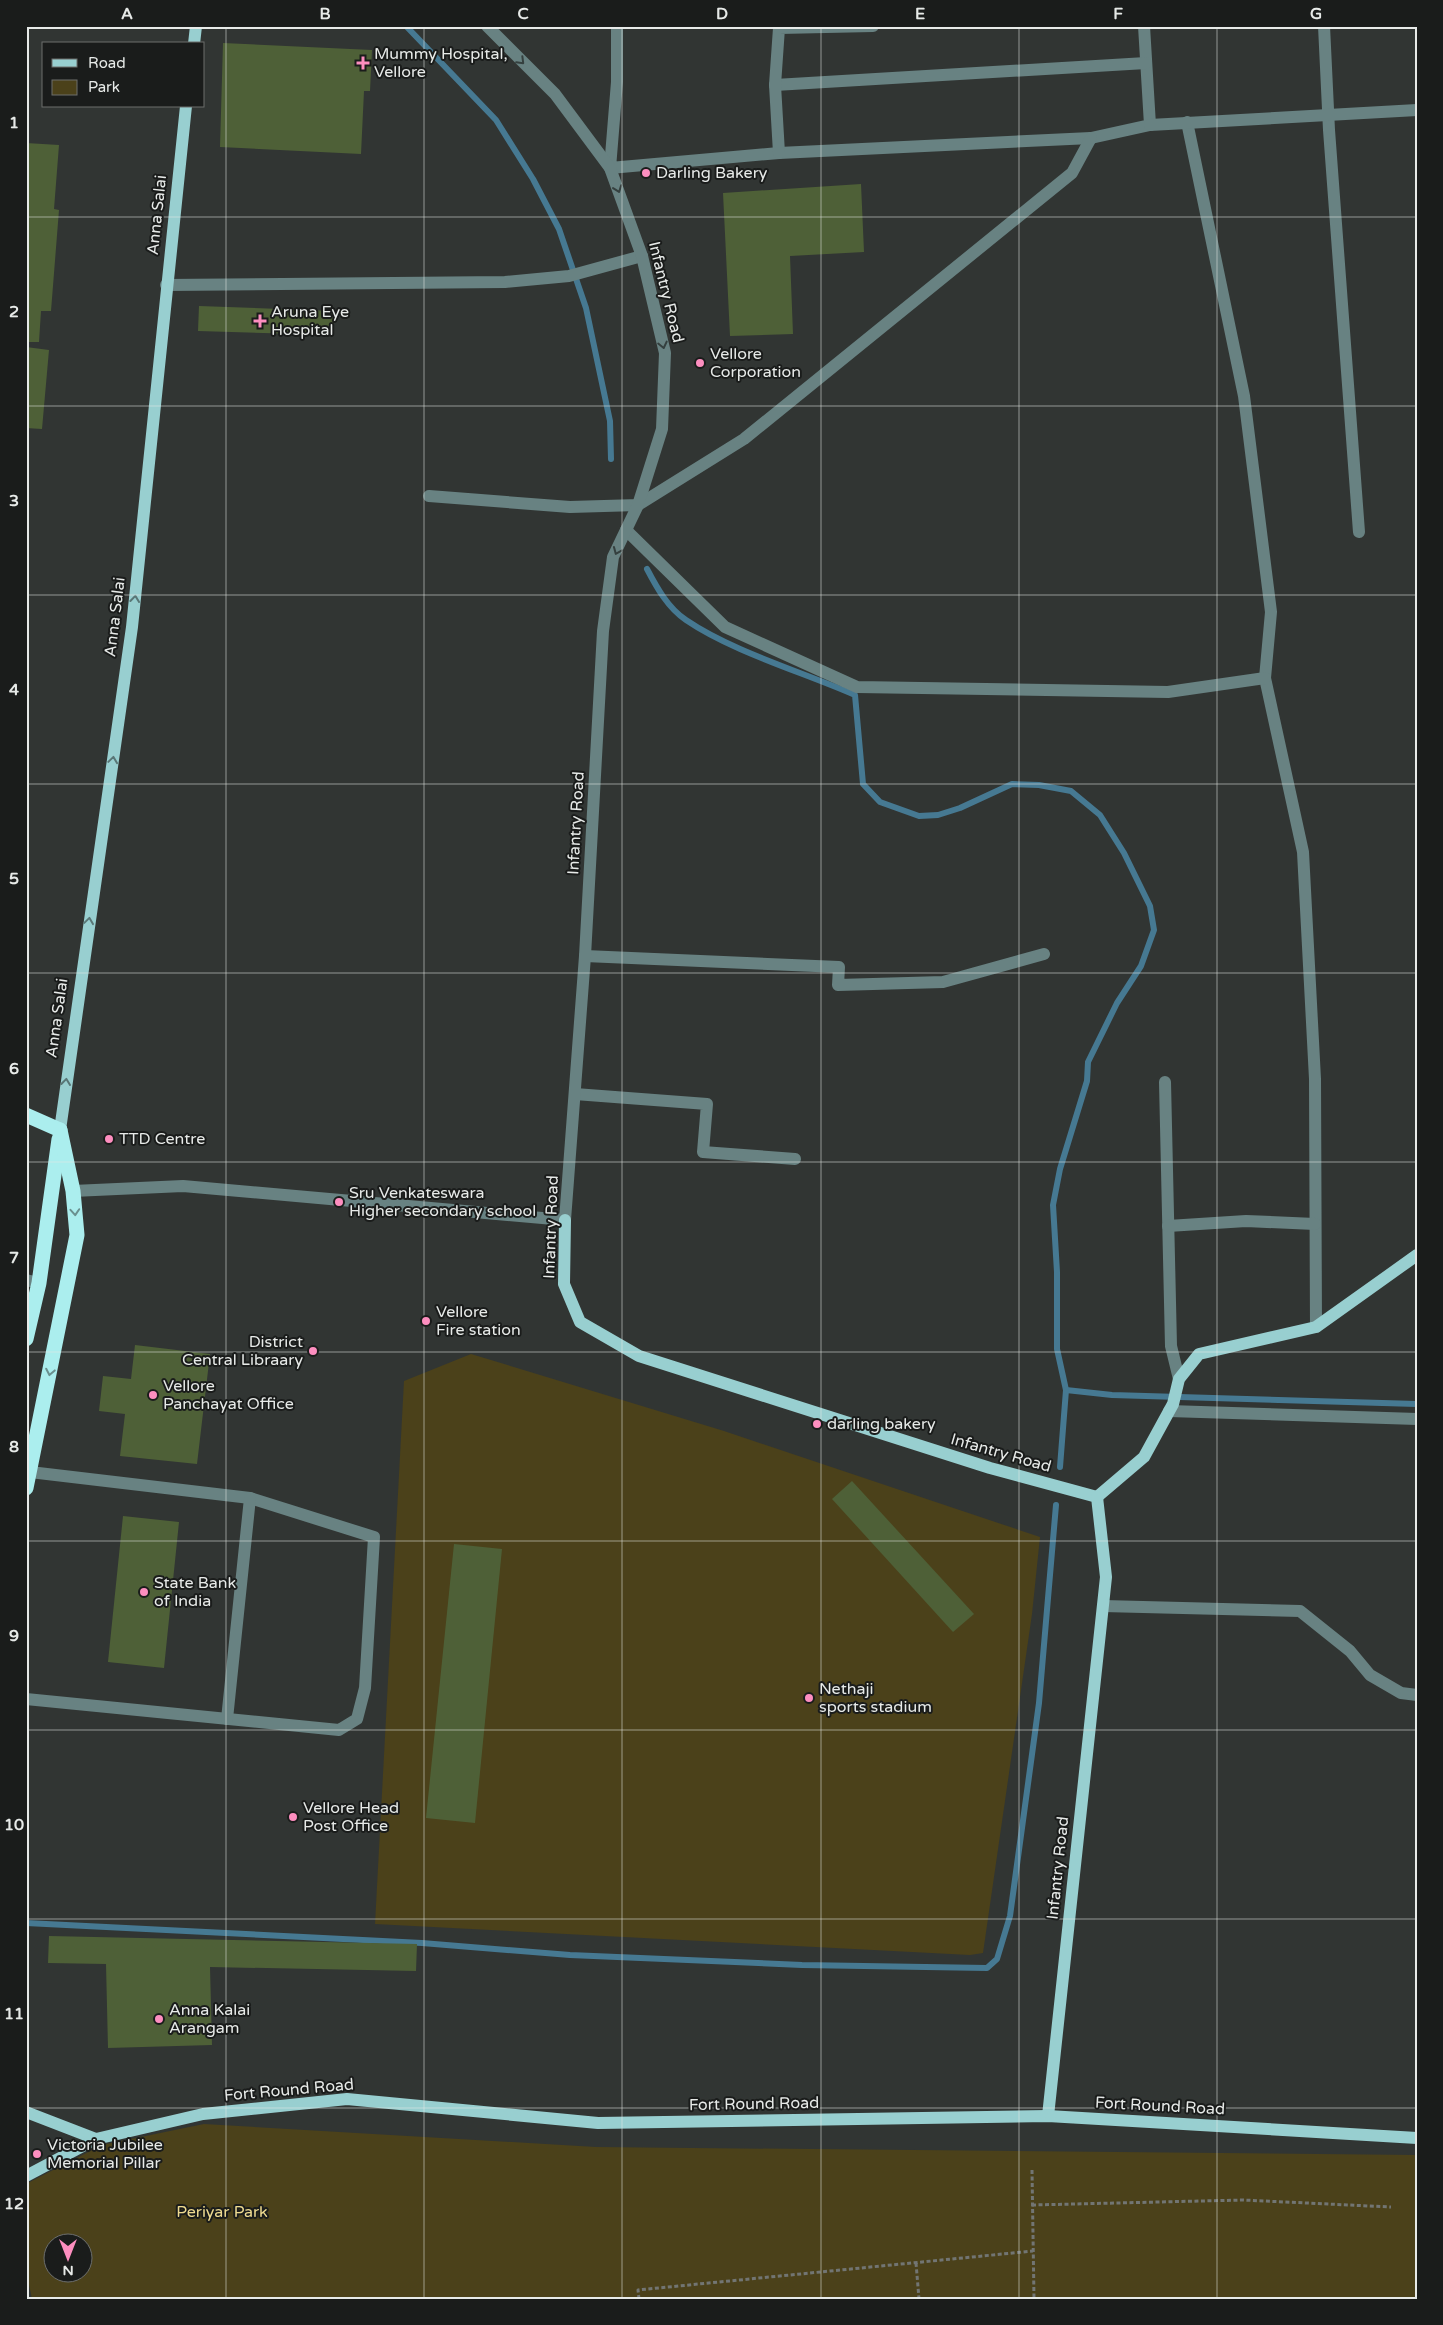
<svg xmlns="http://www.w3.org/2000/svg" width="1443" height="2325" viewBox="0 0 1443 2325" font-family="'Varela Round',sans-serif">
	<rect width="100%" height="100%" fill="#313533"/>
	<g fill="#4b411a" fill-rule="evenodd">
		<path d="M471 1354 724 1431 1040 1537 1032 1614 983 1953 970 1955 375 1924 404 1381Z"/>
		<path d="M204 2124 596 2147 1417 2155V2299H32L26 2270V2184L102 2145ZM52 2242H82V2272H52Z"/>
	</g>
	<g fill="none" stroke-linecap="round" stroke-linejoin="round">
		<g stroke="#467992" stroke-width="6">
			<path d="M406 26 496 120 533 179 559 229 586 308 610 421 611 459"/>
			<path d="M647 569C657 588 668 608 686 620 733 652 803 672 855 695L863 784 880 802 919 816 938 815 960 808 1012 784 1039 785 1071 791 1100 815 1124 853 1150 906 1154 930 1141 966 1117 1003 1088 1062 1087 1081 1060 1169 1053 1205 1057 1272V1349L1066 1390 1112 1395 1417 1404"/>
			<path d="M1060 1467 1066 1390"/>
			<path d="M26 1923 422 1943 570 1955 802 1965 987 1968 997 1959 1010 1916 1039 1703 1056 1505"/>
		</g>
	</g>
	<g fill="#4e6037">
		<path d="M223 43 372 50 370 91H364L361 154 220 147Z"/>
		<path d="M26 143 59 145 54 209 59 210 51 311H41L39 342H26Z"/>
		<path d="M861 184 864 252 790 256 793 334 730 336 723 193Z"/>
		<path d="M199 306 334 311 333 335 198 331Z"/>
		<path d="M26 347 49 350 42 429 26 428Z"/>
		<path d="M135 1345 210 1354 197 1464 120 1456 125 1414 99 1411 103 1376 131 1379Z"/>
		<path d="M852 1481 974 1614 953 1632 832 1499Z"/>
		<path d="M123 1516 179 1522 164 1668 108 1662Z"/>
		<path d="M454 1544 502 1549 475 1823 426 1818Z"/>
		<path d="M49 1936 417 1944 416 1971 210 1967 212 2045 108 2048 106 1964 48 1963Z"/>
	</g>
	<g fill="none" stroke-linecap="round" stroke-linejoin="round">
		<g stroke="#727573" stroke-width="3" stroke-dasharray="4 2.5" stroke-linecap="butt">
			<path d="M1032 2170 1034 2299"/>
			<path d="M1032 2205 1243 2200 1391 2207"/>
			<path d="M916 2263 919 2299"/>
			<path d="M639 2299 638 2290 1033 2251"/>
		</g>
		<g stroke="#688282" stroke-width="12">
			<path d="M617 26V82L610 168 779 153 1091 138 1150 125 1144 26"/>
			<path d="M1324 26 1329 130 1359 532"/>
			<path d="M775 85 1146 63"/>
			<path d="M1187 122 1244 396 1271 612 1265 678 1303 852 1315 1079 1316 1327"/>
			<path d="M1150 125 1417 110"/>
			<path d="M779 153 775 85 779 28 873 26"/>
			<path d="M166 285 505 282 569 276 642 256"/>
			<path d="M429 496 570 507 638 505 744 439 1072 173 1091 138"/>
			<path d="M626 530 725 627 857 687 1168 692 1265 678"/>
			<path d="M585 956 839 967 838 985 943 982 1044 954"/>
			<path d="M1165 1082 1171 1346 1179 1379"/>
			<path d="M575 1094 707 1104 703 1152 795 1159"/>
			<path d="M73 1191 183 1186 565 1220 585 956 603 631 613 557 638 505 662 429 665 353 642 256 610 168 555 94 487 26"/>
			<path d="M1168 1226 1246 1221 1315 1224"/>
			<path d="M26 1280 39 1283"/>
			<path d="M1169 1411 1417 1419"/>
			<path d="M1103 1606 1300 1611 1350 1651 1370 1675 1401 1693 1417 1695"/>
			<path d="M26 1699 339 1730 357 1719 365 1688 374 1537 250 1498 30 1472"/>
			<path d="M227 1719 250 1498"/>
		</g>
		<g stroke="#98cfd0" stroke-width="12">
			<path d="M194 44 196 26"/>
			<path d="M60 1130 132 627 186 106"/>
			<path d="M565 1220 564 1284 580 1322 639 1356 990 1468 1097 1497 1106 1577 1048 2116"/>
			<path d="M1097 1497 1144 1457 1173 1404 1179 1379 1199 1354 1316 1327 1417 1255"/>
			<path d="M26 2112 96 2139"/>
			<path d="M26 2176 96 2139 203 2114 347 2099 598 2123 1048 2116 1417 2138"/>
		</g>
		<g stroke="#abeeee" stroke-width="15">
			<path d="M26 1115 60 1130"/>
			<path d="M26 1339 39 1283 59 1139"/>
			<path d="M26 1488 77 1235 73 1191 60 1130"/>
		</g>
	</g>
	<defs><path id="oneway-chevron" d="M-2-3.5L2.5 0L-2 3.5" fill="none" stroke-width="1.6" stroke-linecap="round" stroke-linejoin="round" transform="scale(1.25)"/></defs>
	<g stroke="#35403f">
		<use href="#oneway-chevron" transform="translate(521 61) rotate(45)"/>
		<use href="#oneway-chevron" transform="translate(618 189) rotate(70)"/>
		<use href="#oneway-chevron" transform="translate(663 345) rotate(77)"/>
		<use href="#oneway-chevron" transform="translate(617 551) rotate(113)"/>
	</g>
	<g stroke="#597676">
		<use href="#oneway-chevron" transform="translate(135 599) rotate(-84)"/>
		<use href="#oneway-chevron" transform="translate(113 760) rotate(-82)"/>
		<use href="#oneway-chevron" transform="translate(89 921) rotate(-82)"/>
		<use href="#oneway-chevron" transform="translate(66 1082) rotate(-83)"/>
	</g>
	<g stroke="#6a908f">
		<use href="#oneway-chevron" transform="translate(75 1212) rotate(86)"/>
		<use href="#oneway-chevron" transform="translate(50 1372) rotate(101)"/>
	</g>
	<path fill="none" stroke="#e7eae8" stroke-width="1" stroke-opacity="0.55" d="M226 26V2299M424 26V2299M622 26V2299M821 26V2299M1019 26V2299M1217 26V2299M26 217H1417M26 406H1417M26 595H1417M26 784H1417M26 973H1417M26 1162H1417M26 1352H1417M26 1541H1417M26 1730H1417M26 1919H1417M26 2108H1417"/>
	<g fill="#fd8ebf" stroke="#1a1c1b" stroke-width="2">
		<path d="M360.5 55.5h5v5h5v5h-5v5h-5v-5h-5v-5h5z"/>
		<circle cx="646" cy="173" r="5"/>
		<path d="M257.5 313.5h5v5h5v5h-5v5h-5v-5h-5v-5h5z"/>
		<circle cx="700" cy="363" r="5"/>
		<circle cx="109" cy="1139" r="5"/>
		<circle cx="339" cy="1202" r="5"/>
		<circle cx="426" cy="1321" r="5"/>
		<circle cx="313" cy="1351" r="5"/>
		<circle cx="153" cy="1395" r="5"/>
		<circle cx="817" cy="1424" r="5"/>
		<circle cx="144" cy="1592" r="5"/>
		<circle cx="809" cy="1698" r="5"/>
		<circle cx="293" cy="1817" r="5"/>
		<circle cx="159" cy="2019" r="5"/>
		<circle cx="37" cy="2154" r="5"/>
	</g>
	<g text-anchor="middle" dominant-baseline="central" stroke-width="4" stroke-linejoin="round" paint-order="stroke">
		<g font-size="16" fill="#e7eae8" stroke="#1a1c1b" text-anchor="start">
			<text x="374" y="54">Mummy Hospital,<tspan x="374" dy="18">Vellore</tspan></text>
			<text x="656" y="173">Darling Bakery</text>
			<text x="271" y="312">Aruna Eye<tspan x="271" dy="18">Hospital</tspan></text>
			<text x="710" y="354">Vellore<tspan x="710" dy="18">Corporation</tspan></text>
			<text x="119" y="1139">TTD Centre</text>
			<text x="349" y="1193">Sru Venkateswara<tspan x="349" dy="18">Higher secondary school</tspan></text>
			<text x="436" y="1312">Vellore<tspan x="436" dy="18">Fire station</tspan></text>
			<text x="303" y="1342" text-anchor="end">District<tspan x="303" dy="18">Central Libraary</tspan></text>
			<text x="163" y="1386">Vellore<tspan x="163" dy="18">Panchayat Office</tspan></text>
			<text x="827" y="1424">darling bakery</text>
			<text x="154" y="1583">State Bank<tspan x="154" dy="18">of India</tspan></text>
			<text x="819" y="1689">Nethaji<tspan x="819" dy="18">sports stadium</tspan></text>
			<text x="303" y="1808">Vellore Head<tspan x="303" dy="18">Post Office</tspan></text>
			<text x="169" y="2010">Anna Kalai<tspan x="169" dy="18">Arangam</tspan></text>
			<text x="47" y="2145">Victoria Jubilee<tspan x="47" dy="18">Memorial Pillar</tspan></text>
		</g>
		<g font-size="16" fill="#e7eae8" stroke="#1a1c1b">
			<text transform="translate(157 215) rotate(-84)">Anna Salai</text>
			<text transform="translate(666 292) rotate(76)">Infantry Road</text>
			<text transform="translate(115 617) rotate(-83)">Anna Salai</text>
			<text transform="translate(576 823) rotate(-87)">Infantry Road</text>
			<text transform="translate(57 1018) rotate(-82)">Anna Salai</text>
			<text transform="translate(551 1227) rotate(-88)">Infantry Road</text>
			<text transform="translate(1001 1453) rotate(16)">Infantry Road</text>
			<text transform="translate(1058 1868) rotate(-84)">Infantry Road</text>
			<text transform="translate(289 2090) rotate(-5)">Fort Round Road</text>
			<text transform="translate(754 2104) rotate(-1)">Fort Round Road</text>
			<text transform="translate(1160 2106) rotate(3)">Fort Round Road</text>
		</g>
		<g font-size="16" fill="#efdb90" stroke="#1a1c1b">
			<text x="222" y="2212">Periyar Park</text>
		</g>
	</g>
	<rect width="1443" height="2325" fill="none" stroke="#1a1c1b" stroke-width="55"/>
	<rect x="42" y="42" width="162" height="65" fill="#1a1c1b" stroke="#6c6e6d"/>
	<rect x="52" y="59" width="25" height="8" fill="#98cfd0" stroke="#6c6e6d"/>
	<text x="88" y="68" font-size="15" fill="#e7eae8">Road</text>
	<rect x="52" y="80" width="25" height="15" fill="#4b411a" stroke="#6c6e6d"/>
	<text x="88" y="92" font-size="15" fill="#e7eae8">Park</text>
	<g transform="translate(68 2258) rotate(180)"><circle r="24" fill="#1a1c1b" stroke="#6c6e6d"/>
	<path d="M0-4L9 19L0 12L-9 19Z" fill="#fd8ebf"/>
	<text y="-8" font-size="14" font-weight="bold" text-anchor="middle" fill="#e7eae8">N</text>
	</g>
	<rect x="28" y="28" width="1388" height="2270" fill="none" stroke="#e7eae8" stroke-width="2"/>
	<g font-size="16" text-anchor="middle" font-weight="bold" fill="#e7eae8">
		<text x="127" y="19">A</text>
		<text x="325" y="19">B</text>
		<text x="523" y="19">C</text>
		<text x="722" y="19">D</text>
		<text x="920" y="19">E</text>
		<text x="1118" y="19">F</text>
		<text x="1316" y="19">G</text>
		<text x="14" y="128">1</text>
		<text x="14" y="317">2</text>
		<text x="14" y="506">3</text>
		<text x="14" y="695">4</text>
		<text x="14" y="884">5</text>
		<text x="14" y="1074">6</text>
		<text x="14" y="1263">7</text>
		<text x="14" y="1452">8</text>
		<text x="14" y="1641">9</text>
		<text x="14" y="1830">10</text>
		<text x="14" y="2019">11</text>
		<text x="14" y="2209">12</text>
	</g>
</svg>
